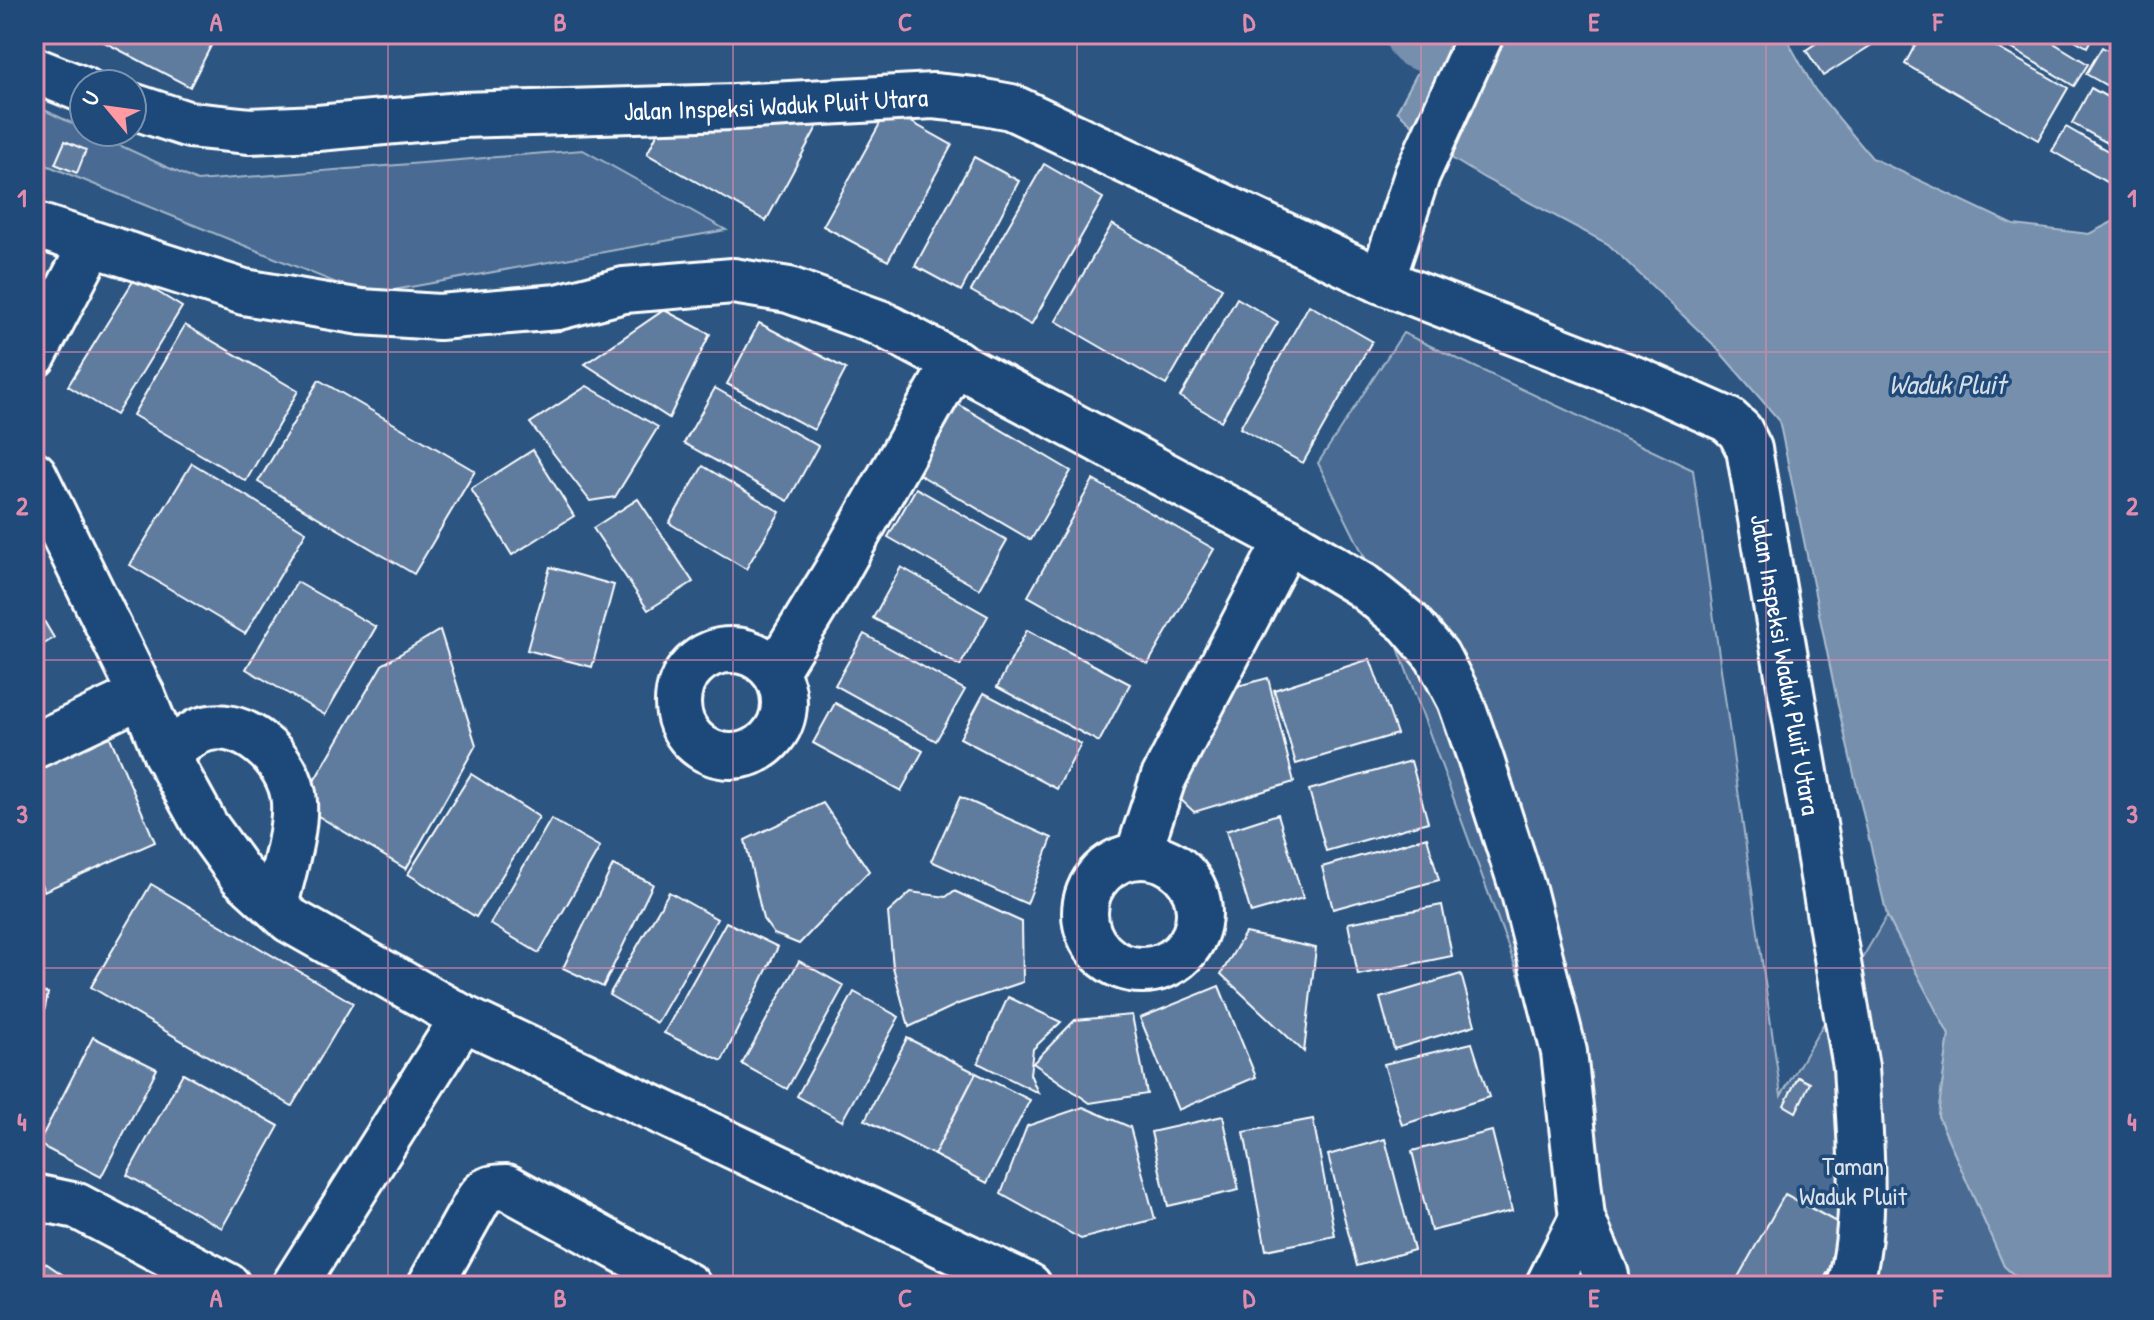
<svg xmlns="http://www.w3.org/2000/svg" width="2154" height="1320" viewBox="0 0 2154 1320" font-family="'Patrick Hand',sans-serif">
	<rect width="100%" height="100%" fill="#2c5582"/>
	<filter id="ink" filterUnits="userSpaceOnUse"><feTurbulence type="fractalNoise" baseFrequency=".0125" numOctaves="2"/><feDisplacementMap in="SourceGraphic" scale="16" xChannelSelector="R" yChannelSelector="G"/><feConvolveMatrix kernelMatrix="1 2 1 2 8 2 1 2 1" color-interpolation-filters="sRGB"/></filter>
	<g filter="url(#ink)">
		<g fill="#486b92" stroke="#a4b5c8" stroke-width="2">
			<path d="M34 105 84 129V132H91L197 181 583 150 726 230 366 295 34 160Z"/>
			<path d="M1403 333 1693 470 1781 1096 1887 916 1949 1035 1938 1116 2004 1266 2026 1286H1633L1365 558 1318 463Z"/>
		</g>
		<path fill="#748fad" stroke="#acbcce" stroke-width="2" d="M1438 34H1784L1815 90 1872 158 2014 225 2089 234 2120 218V1286H2026L2004 1266 1938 1116 1949 1035 1887 916 1839 710 1779 420 1713 344 1608 244 1484 178 1445 154 1397 111Z"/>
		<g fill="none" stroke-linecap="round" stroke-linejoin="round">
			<path stroke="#748fad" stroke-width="72" d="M1421 34 1529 72"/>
		</g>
		<g fill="#5e7c9f" stroke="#fff" stroke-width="2">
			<path d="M89 34H217L190 87Z"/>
			<path d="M1830 34H1874L1878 41 1823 76 1806 50Z"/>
			<path d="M1921 34H1973L2068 88 2038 140 1905 64Z"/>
			<path d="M2020 34H2039L2088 64 2074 86 2011 48Z"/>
			<path d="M2064 34H2094L2087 47Z"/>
			<path d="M2110 34H2120V48L2107 41Z"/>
			<path d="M2102 47 2120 57V93L2086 74Z"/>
			<path d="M2091 88 2120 104V150L2072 123Z"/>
			<path d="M888 109 952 145 888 261 823 226Z"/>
			<path d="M824 114 766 221 647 154 659 130Z"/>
			<path d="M2066 127 2120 158 2108 183 2052 151Z"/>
			<path d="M65 141 86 150 77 173 55 164Z"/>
			<path d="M974 157 1019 181 961 291 915 266Z"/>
			<path d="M1044 164 1103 198 1031 325 971 291Z"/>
			<path d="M1112 224 1222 288 1166 385 1056 321Z"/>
			<path d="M135 278 182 307 116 415 68 386Z"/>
			<path d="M1237 298 1278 322 1221 421 1180 397Z"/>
			<path d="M1309 305 1372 341 1303 463 1240 428Z"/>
			<path d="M664 310 710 334 669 418 585 364Z"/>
			<path d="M759 323 846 369 814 430 727 384Z"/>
			<path d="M185 325 298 391 246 481 133 415Z"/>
			<path d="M319 380 475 471 414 574 258 482Z"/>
			<path d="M587 386 658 427 615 497 590 501 530 423Z"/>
			<path d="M715 388 818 446 788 501 684 443Z"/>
			<path d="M956 403 1071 471 1031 540 915 472Z"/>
			<path d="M533 450 574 516 512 555 471 489Z"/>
			<path d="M192 463 306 532 245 634 130 565Z"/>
			<path d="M703 466 780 512 746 569 669 523Z"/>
			<path d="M1093 480 1214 549 1148 664 1028 596Z"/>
			<path d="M916 488 1007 540 979 589 888 537Z"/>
			<path d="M638 499 693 582 648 610 593 528Z"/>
			<path d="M550 567 614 585 592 667 527 650Z"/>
			<path d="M901 567 988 616 960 666 873 618Z"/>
			<path d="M297 582 376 627 325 715 246 669Z"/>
			<path d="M34 604 54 638 34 650Z"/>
			<path d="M440 630 476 745 406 869 300 805 382 665Z"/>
			<path d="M1027 630 1130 684 1099 742 997 687Z"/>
			<path d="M864 634 965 690 936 741 835 685Z"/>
			<path d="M1370 659 1397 734 1296 764 1274 690Z"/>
			<path d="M1268 678 1294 782 1194 812 1178 797 1218 691Z"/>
			<path d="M984 693 1081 744 1057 789 960 738Z"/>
			<path d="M835 703 923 751 901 791 813 743Z"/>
			<path d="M106 728 155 842 44 891 34 868V759Z"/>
			<path d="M1411 761 1428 822 1326 851 1309 790Z"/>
			<path d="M471 774 539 817 476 917 408 874Z"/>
			<path d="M960 797 1052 838 1027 904 931 861Z"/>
			<path d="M823 803 869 871 799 944 774 934 763 919 745 840Z"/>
			<path d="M1278 814 1303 898 1251 913 1226 831Z"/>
			<path d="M551 819 600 847 539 953 490 924Z"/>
			<path d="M1427 837 1439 880 1333 909 1322 867Z"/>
			<path d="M613 865 653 884 603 987 563 968Z"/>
			<path d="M151 884 353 1003 292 1106 91 987Z"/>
			<path d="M954 891 1022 922 1023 982 958 1004 909 1027 893 967 888 913 911 892 946 897Z"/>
			<path d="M669 892 717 919 657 1023 609 995Z"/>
			<path d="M1442 905 1452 956 1358 975 1348 923Z"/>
			<path d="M726 922 778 947 722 1061 664 1033Z"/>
			<path d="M1245 933 1316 948 1304 1052 1221 974Z"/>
			<path d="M799 961 844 986 787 1089 742 1064Z"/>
			<path d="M1461 974 1475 1025 1394 1049 1380 998Z"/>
			<path d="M1219 986 1256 1077 1178 1110 1140 1018Z"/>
			<path d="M34 991 48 993 34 1061Z"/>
			<path d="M854 992 899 1017 842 1121 797 1096Z"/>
			<path d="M1008 997 1061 1022 1033 1049 1030 1074 1038 1093 978 1063Z"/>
			<path d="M1132 1015 1147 1094 1090 1103 1033 1063 1075 1020Z"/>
			<path d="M93 1037 157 1069 101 1177 38 1144Z"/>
			<path d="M907 1038 976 1073 934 1155 865 1120Z"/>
			<path d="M1472 1043 1489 1097 1402 1125 1384 1064Z"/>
			<path d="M183 1073 279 1126 222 1228 127 1175Z"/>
			<path d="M976 1073 1030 1100 987 1183 934 1155Z"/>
			<path d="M1798 1077 1810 1083 1796 1112 1784 1105Z"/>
			<path d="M1083 1107 1130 1127 1155 1219 1081 1239 1001 1194 1027 1126Z"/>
			<path d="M1223 1116 1239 1190 1168 1206 1151 1132Z"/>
			<path d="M1313 1119 1335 1236 1266 1250 1244 1132Z"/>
			<path d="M1492 1131 1512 1211 1431 1231 1412 1151Z"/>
			<path d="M1385 1139 1414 1250 1357 1266 1328 1155Z"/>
			<path d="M1785 1194 1851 1230 1820 1286H1733Z"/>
			<path d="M34 1260 47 1264 79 1286H34Z"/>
		</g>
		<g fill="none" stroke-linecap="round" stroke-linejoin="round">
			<defs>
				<g id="minor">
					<path d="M34 70 84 90"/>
					<path id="s1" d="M132 106 190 125 250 131 318 128 461 115 734 107 933 96 973 100 1011 107 1382 281 1642 382 1728 420 1740 431 1749 449 1856 1067C1860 1139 1869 1215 1850 1286"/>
					<path d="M34 225 244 292 361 312 439 317 558 307 624 290 733 281 789 290 880 323 1287 540 1362 585 1409 623 1437 656 1460 700 1481 760 1524 893 1564 1052 1582 1218 1606 1275V1286"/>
					<path d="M1382 281 1417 175 1481 34"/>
					<path d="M34 355 92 244"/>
					<path d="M34 474 142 695 166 754 205 825 241 875 290 920 463 1018 1029 1286"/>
					<circle cx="731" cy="703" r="53"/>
					<path d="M775 672 835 574 955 362"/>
					<path d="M34 746 142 695"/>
					<path d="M166 754C176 747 186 738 197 732 240 712 292 760 294 802 296 833 282 875 275 906"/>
					<path d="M1138 855 1163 779 1287 540"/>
					<circle cx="1142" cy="913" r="57"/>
					<path d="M34 1197 77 1206 228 1286"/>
					<path d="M294 1286 463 1018"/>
					<path d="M430 1286 479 1198C486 1188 495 1187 507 1187L688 1286"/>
					<path d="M1548 1286 1582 1218"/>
				</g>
			</defs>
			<use href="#minor" stroke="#fff" stroke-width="50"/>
			<use href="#minor" stroke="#1f4a7a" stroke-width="44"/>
		</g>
	</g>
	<path fill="none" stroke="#e08cad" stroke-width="2" stroke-opacity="0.55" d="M388 34V1286M733 34V1286M1077 34V1286M1421 34V1286M1766 34V1286M34 352H2120M34 660H2120M34 968H2120"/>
	<g text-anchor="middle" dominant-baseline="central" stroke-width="7" stroke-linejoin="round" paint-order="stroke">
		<g font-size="26" fill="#fff" stroke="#1f4a7a">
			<text stroke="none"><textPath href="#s1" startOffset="648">Jalan Inspeksi Waduk Pluit Utara</textPath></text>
			<text stroke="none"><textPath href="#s1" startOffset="1922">Jalan Inspeksi Waduk Pluit Utara</textPath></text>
		</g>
		<g font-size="26" fill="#dae1e9" stroke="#1f4a7a">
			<text x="1853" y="1165">Taman<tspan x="1853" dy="30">Waduk Pluit</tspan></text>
		</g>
		<g font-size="28" font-style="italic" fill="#d5dde6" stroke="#1f4a7a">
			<text x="1947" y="384">Waduk Pluit</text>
		</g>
	</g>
	<rect width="2154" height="1320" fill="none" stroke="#1f4a7a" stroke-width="88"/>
	<g transform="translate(108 108) rotate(299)"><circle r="38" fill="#1f4a7a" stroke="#7992af" stroke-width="2"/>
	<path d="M0-6L14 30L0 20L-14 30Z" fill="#ff9aa2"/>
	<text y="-12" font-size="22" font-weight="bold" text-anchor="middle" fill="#ffffff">U</text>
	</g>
	<rect x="44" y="44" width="2066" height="1232" fill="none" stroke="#e08cad" stroke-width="3"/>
	<g font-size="26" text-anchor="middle" font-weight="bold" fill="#e08cad">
		<text x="216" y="31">A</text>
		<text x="560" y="31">B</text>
		<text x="905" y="31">C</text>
		<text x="1249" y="31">D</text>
		<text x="1594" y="31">E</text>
		<text x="1938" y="31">F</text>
		<text x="22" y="207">1</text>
		<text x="2132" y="207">1</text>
		<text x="22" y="515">2</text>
		<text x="2132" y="515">2</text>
		<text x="22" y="823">3</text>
		<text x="2132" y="823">3</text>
		<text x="22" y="1131">4</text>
		<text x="2132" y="1131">4</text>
		<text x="216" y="1307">A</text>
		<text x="560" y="1307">B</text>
		<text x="905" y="1307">C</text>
		<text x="1249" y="1307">D</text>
		<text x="1594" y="1307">E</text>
		<text x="1938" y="1307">F</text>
	</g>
</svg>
